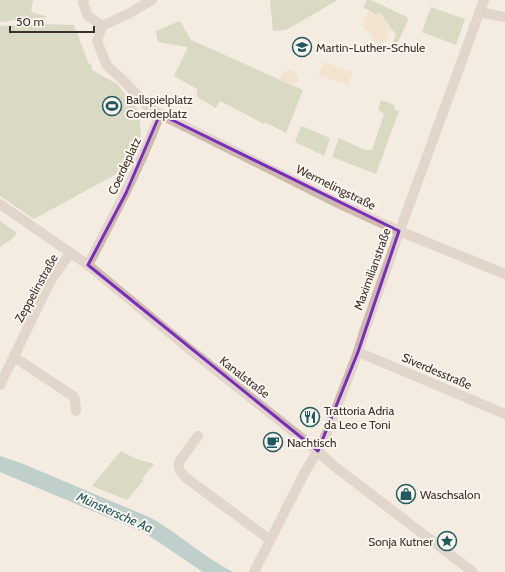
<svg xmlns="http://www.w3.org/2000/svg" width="505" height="572" viewBox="0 0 505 572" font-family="Cabin,sans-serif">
	<rect width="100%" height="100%" fill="#f4ebe1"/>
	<g fill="#b8c4a0">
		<path d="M0 0H33L31 12 48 17 0 22Z"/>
		<path d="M270 0H336V1L286 30 273 31Z"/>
		<path d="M367 0H371L409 18 397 44 393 42 396 34 389 27V25L379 12 376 15 369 10 363 8Z"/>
		<path d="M431 7 465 19 456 45 422 32Z"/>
		<path d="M180 21 191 40 303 90 286 133 265 122 264 124 220 101 216 108 197 97V89L174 76 188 47 158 42 156 31Z"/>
		<path d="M45 24 74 25 89 64H91L92 70 117 84 139 111 141 134 133 165 34 219 0 196V26Z"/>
		<path d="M381 100 395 105 394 109 399 111 376 174 332 157 339 138 365 150H372L384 114 378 110Z"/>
		<path d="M301 126 330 138 324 156 295 142Z"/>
		<path d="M0 221 17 233 12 239 0 247Z"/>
		<path d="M121 451 134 458 154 464 142 479 143 481 127 500 92 486Z"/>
	</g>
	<g fill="#efdcb8">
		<path d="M369 10 376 15 379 12 389 25 388 36 386 42C380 43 377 43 372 39L373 35C358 27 363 21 369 10Z"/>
		<path d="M324 62 353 72 348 85 319 75Z"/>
		<path d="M292 69 298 78V81L292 85 279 80 283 72Z"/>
	</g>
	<path fill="#7fb0b2" d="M0 456 21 463 149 517C179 533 203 557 233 572H203L145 533 0 472Z"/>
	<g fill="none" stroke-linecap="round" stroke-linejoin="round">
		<g stroke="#cdbbac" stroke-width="10">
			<path d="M84 0 83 3 88 16 102 26"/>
			<path d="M479 12 505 17"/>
			<path d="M102 26 128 14 152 0"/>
			<path d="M160 114 342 205 399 231 505 274"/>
			<path d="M0 204 88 265 188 348 318 451 334 466 473 572"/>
			<path d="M88 265C114 215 140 167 160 114L149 108 121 78 107 66 97 41 102 26"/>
			<path d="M358 352 505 414"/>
			<path d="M14 357 73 396 75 400 76 411"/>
			<path d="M0 385 51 280 70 253"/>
			<path d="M198 436 179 462C178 469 180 472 185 477L270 540"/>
			<path d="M254 572 306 470 318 451 326 435 358 352 365 329 404 219 484 0"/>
		</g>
	</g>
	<path d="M0 0H505V572H0ZM160 114 399 231 358 352 318 451 88 265 126 193Z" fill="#f4ebe1" fill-opacity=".55" fill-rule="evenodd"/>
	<path fill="none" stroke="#7b2cbf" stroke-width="3" stroke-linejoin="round" d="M160 114 399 231 358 352 318 451 88 265 126 193Z"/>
	<defs>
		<symbol id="school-ring" viewBox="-11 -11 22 22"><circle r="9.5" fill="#fbf5ee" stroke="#1f5a5e" stroke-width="1.5"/><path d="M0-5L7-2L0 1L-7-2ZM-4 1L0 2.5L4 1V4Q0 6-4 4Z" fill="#1f5a5e"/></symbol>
		<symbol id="stadium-ring" viewBox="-11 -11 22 22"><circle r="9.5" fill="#fbf5ee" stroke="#1f5a5e" stroke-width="1.5"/><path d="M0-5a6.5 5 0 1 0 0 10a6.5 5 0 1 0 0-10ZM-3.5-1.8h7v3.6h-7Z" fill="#1f5a5e"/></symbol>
		<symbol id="restaurant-ring" viewBox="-11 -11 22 22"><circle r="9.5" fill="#fbf5ee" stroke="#1f5a5e" stroke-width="1.5"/><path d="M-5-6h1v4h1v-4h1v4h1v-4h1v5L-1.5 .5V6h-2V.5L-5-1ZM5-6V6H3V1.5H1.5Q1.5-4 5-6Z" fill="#1f5a5e"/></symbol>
		<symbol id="cafe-ring" viewBox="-11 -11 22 22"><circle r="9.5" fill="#fbf5ee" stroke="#1f5a5e" stroke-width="1.5"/><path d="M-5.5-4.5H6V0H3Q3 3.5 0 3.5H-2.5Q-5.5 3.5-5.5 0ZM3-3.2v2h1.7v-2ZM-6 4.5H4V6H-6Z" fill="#1f5a5e"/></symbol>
		<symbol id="shop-ring" viewBox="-11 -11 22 22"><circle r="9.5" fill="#fbf5ee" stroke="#1f5a5e" stroke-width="1.5"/><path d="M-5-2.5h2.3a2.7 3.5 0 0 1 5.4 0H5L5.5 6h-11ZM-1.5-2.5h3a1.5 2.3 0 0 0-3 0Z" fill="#1f5a5e"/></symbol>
		<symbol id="sight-ring" viewBox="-11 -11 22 22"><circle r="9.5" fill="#fbf5ee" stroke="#1f5a5e" stroke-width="1.5"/><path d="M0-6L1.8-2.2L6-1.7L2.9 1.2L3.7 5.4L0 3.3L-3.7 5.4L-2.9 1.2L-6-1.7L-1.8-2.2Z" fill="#1f5a5e"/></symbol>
	</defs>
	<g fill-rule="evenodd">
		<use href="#school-ring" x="291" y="36" width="22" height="22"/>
		<use href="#stadium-ring" x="101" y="95" width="22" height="22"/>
		<use href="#restaurant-ring" x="299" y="406" width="22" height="22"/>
		<use href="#cafe-ring" x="262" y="431" width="22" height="22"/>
		<use href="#shop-ring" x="395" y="483" width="22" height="22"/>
		<use href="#sight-ring" x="436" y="530" width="22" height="22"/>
	</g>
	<g text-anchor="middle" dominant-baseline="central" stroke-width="4" stroke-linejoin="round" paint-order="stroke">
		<g font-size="12" fill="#3b302b" stroke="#fbf5ee" text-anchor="start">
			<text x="316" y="47">Martin-Luther-Schule</text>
			<text x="126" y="99">Ballspielplatz<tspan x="126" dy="14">Coerdeplatz</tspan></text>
			<text x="324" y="410">Trattoria Adria<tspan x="324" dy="14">da Leo e Toni</tspan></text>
			<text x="287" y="442">Nachtisch</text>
			<text x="420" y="494">Waschsalon</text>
			<text x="433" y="541" text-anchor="end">Sonja Kutner</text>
		</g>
		<g font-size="12" fill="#3b302b" stroke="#fbf5ee">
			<text transform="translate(124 166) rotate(-65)">Coerdeplatz</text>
			<text transform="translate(336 187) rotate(26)">Wermelingstraße</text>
			<text transform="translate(372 269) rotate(-70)">Maximilianstraße</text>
			<text transform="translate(36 288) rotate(-61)">Zeppelinstraße</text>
			<text transform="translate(437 371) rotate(23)">Siverdesstraße</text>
			<text transform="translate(245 377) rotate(38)">Kanalstraße</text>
		</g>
		<g font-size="13" font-style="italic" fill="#1f5a5e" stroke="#fbf5ee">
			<text transform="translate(115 512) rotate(24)">Münstersche Aa</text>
		</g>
	</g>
	<path d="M10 26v6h84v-6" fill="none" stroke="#3b302b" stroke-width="2"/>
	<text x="16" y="26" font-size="12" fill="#3b302b" stroke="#fbf5ee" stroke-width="3" paint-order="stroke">50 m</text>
</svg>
